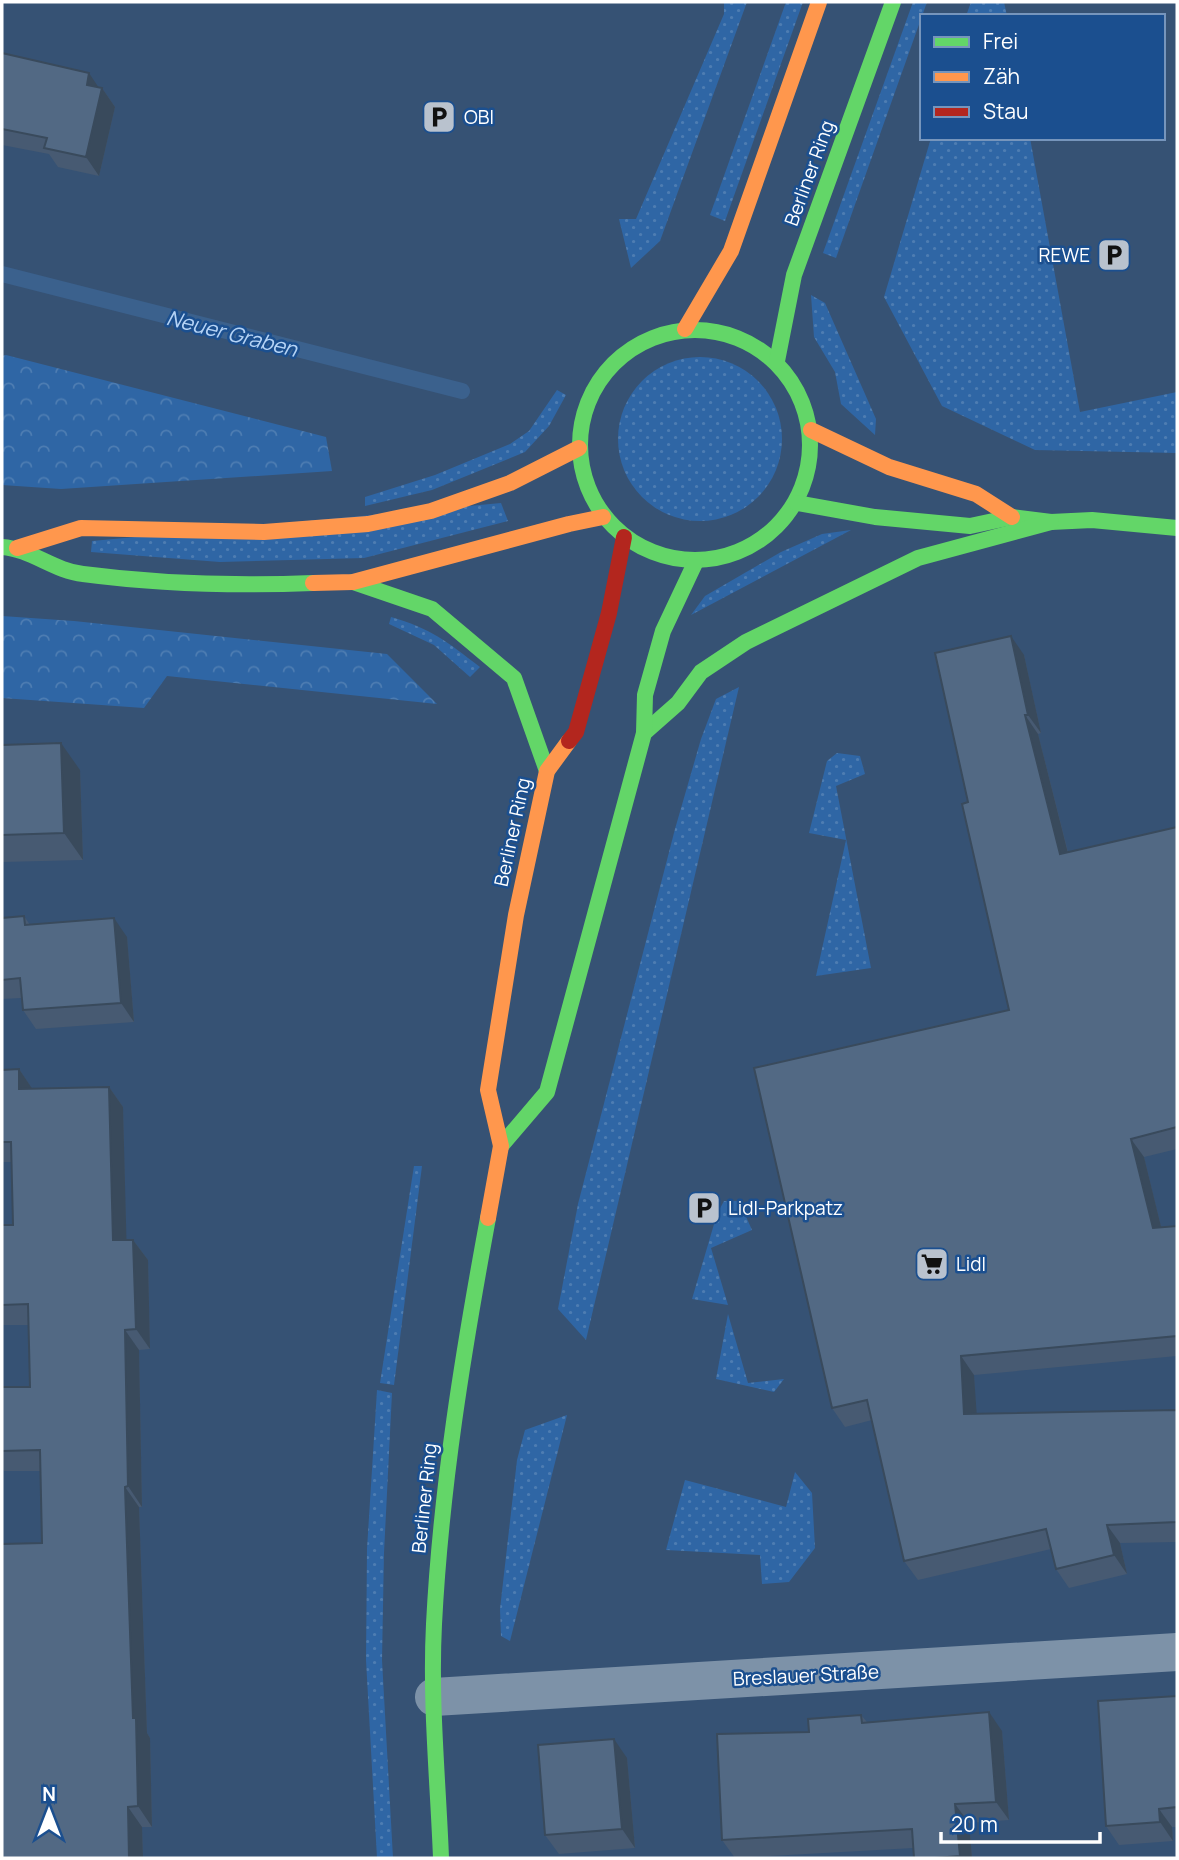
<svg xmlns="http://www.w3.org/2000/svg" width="1179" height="1860" viewBox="0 0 1179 1860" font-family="Manrope,sans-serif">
	<defs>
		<pattern id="grass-dots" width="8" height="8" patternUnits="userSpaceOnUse" patternTransform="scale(1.75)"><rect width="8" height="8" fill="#2f66a5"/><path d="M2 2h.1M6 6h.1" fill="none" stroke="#4e7db2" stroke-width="1.8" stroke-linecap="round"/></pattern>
		<pattern id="forest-crowns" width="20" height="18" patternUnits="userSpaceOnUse" patternTransform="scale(1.75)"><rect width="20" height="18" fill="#2f66a5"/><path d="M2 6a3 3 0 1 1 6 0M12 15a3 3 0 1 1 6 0" fill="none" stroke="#4e7db2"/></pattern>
	</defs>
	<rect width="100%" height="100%" fill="#365274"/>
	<g fill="url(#grass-dots)">
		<path d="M724 2H747L660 241 631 268 619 219H636L724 14Z"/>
		<path d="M786 2H803L725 221 710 215Z"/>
		<path d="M913 2H927L836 258 823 253Z"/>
		<path d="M971 2H1004L1007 16H966Z"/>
		<path d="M931 138H1030L1080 412 1177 392V453L1035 450 942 406 884 297Z"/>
		<path d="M811 295 825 303 876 419 875 435 841 404 835 372 814 337Z"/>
		<circle cx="700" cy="439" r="82"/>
		<path d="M557 390 566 395 549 426 525 452 432 490 365 506V497L435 475 510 444 529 431Z"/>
		<path d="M501 503 508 521 364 558 220 562 91 552 92 541Z"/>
		<path d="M851 530 691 615 705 596 781 552 822 534Z"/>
		<path d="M391 617C432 629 446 641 480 667L470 677 434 645 389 624Z"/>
		<path d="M739 687 586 1340 558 1309 578 1204 675 829 701 739 716 699Z"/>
		<path d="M837 753 860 756 865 774 836 786 871 968 816 976 846 840 809 833 827 761Z"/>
		<path d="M414 1166H422L394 1385 380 1383Z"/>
		<path d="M724 1201H739L752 1230 711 1248 728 1305 692 1299 717 1214Z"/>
		<path d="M728 1314 748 1383 784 1379 774 1392 716 1379Z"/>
		<path d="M377 1390 392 1393 384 1553 382 1660 393 1858H377L366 1660 367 1549Z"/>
		<path d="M567 1415 510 1641 501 1636 500 1609 517 1460 525 1430Z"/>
		<path d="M795 1472 812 1493 815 1548 789 1582 762 1584 760 1555 666 1550 685 1480 786 1507Z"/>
	</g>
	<g fill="url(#forest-crowns)">
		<path d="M6 355 326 437 332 471 61 489 2 485V356Z"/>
		<path d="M2 616 74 621 387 654 437 704 167 676 144 708 2 698Z"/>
	</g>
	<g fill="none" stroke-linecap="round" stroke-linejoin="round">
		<path stroke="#3b618d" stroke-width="16" d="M2 274 462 391"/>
		<path stroke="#7d92a8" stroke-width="38" d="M434 1697 1177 1652"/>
		<g stroke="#63d668" stroke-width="16">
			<circle cx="695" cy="445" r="115"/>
			<path d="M777 361 794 275 893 2"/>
			<path d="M797 503 875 517 970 526 1012 517 1051 522 1092 520 1177 528"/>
			<path d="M2 547C31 549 54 571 83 574 159 584 236 586 313 583"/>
			<path d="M353 582 432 609 514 678 547 771"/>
			<path d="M644 733 678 703 701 672 746 642 918 558 1051 522"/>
			<path d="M501 1146 547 1092 644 733 645 695 663 631 696 561"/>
			<path d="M441 1858C438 1780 430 1702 434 1624 441 1487 463 1353 488 1218"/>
		</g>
		<g stroke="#ff974d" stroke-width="16">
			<path d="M685 329 731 251 819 2"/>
			<path d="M811 430 889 467 976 494 1012 517"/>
			<path d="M17 548 81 528 264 532 368 524 431 511 510 483 579 448"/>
			<path d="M313 583 353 582 569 524 603 517"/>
			<path d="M488 1218 501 1146 488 1090 516 915 547 771 569 741"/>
		</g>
		<path stroke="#b3261e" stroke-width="16" d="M569 741 576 732 609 613 624 537"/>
	</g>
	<g fill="#475a72">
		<path d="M2 53 102 88 115 107 99 176 58 167 49 154 2 145Z"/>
		<path d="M1024 655 1041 733 1038 734 1068 852 1177 827V1149L1144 1157 1161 1227 1177 1226V1356L974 1375 976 1414 1177 1410V1542L1120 1543 1127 1574 1069 1588 1056 1569 1051 1549 918 1580 904 1561 872 1420 845 1427 832 1408 1009 1010Z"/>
		<path d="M2 745 80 770 83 860 2 862Z"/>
		<path d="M24 916 30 925 127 937 134 1022 36 1029 23 1010 21 998 2 999V918Z"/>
		<path d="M19 1069 32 1089 109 1087 123 1107 126 1240H133L148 1260 150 1349 139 1350 142 1507H139L147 1733 150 1738 152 1827H142L143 1858H2L42 1543 41 1471H4L2 1468V1451L30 1387 29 1325H2V1225H13L11 1162H2V1070Z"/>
		<path d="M1177 1696V1827H1172L1173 1841 1119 1845 1106 1826Z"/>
		<path d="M861 1715 867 1722 1002 1731 1009 1820 969 1823 972 1858H914L913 1848 735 1858 722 1840 809 1732Z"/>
		<path d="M627 1758 635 1848 559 1854 545 1835Z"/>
	</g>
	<g fill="#394a5c">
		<path d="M89 73 101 91 102 88 115 107 99 176 86 157 87 85Z"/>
		<path d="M1011 636 1024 655 1041 733 1028 715Z"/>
		<path d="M1025 715 1038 734 1073 873 1060 854Z"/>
		<path d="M61 743 80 770 83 860 64 833Z"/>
		<path d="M114 918 127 937 134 1022 121 1003Z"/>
		<path d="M19 1069 33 1090 19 1089Z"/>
		<path d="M109 1087 123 1107 127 1261 113 1240Z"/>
		<path d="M1131 1139 1144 1157 1166 1247 1153 1228Z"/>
		<path d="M133 1240 148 1260 150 1349 136 1329Z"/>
		<path d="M125 1330 139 1350 142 1507 128 1486Z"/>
		<path d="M961 1356 974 1375 978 1433 964 1414Z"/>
		<path d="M125 1487 139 1507 147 1733 150 1738 152 1827 138 1806 133 1718Z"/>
		<path d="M1107 1525 1120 1543 1127 1574 1114 1555Z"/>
		<path d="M989 1712 1002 1731 1009 1820 996 1802Z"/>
		<path d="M614 1739 627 1758 635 1848 622 1829Z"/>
		<path d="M955 1804 969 1823 972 1858H961L960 1856Z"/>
		<path d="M128 1807 142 1827 143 1858H129Z"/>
		<path d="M1159 1809 1172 1827 1173 1841 1160 1822Z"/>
	</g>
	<g fill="#526984" stroke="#394a5c" stroke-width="2">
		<path d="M2 53 89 73 87 85 102 88 86 157 44 148 47 138 2 129Z"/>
		<path d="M1011 636 1028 715H1025L1060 854 1177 827V1127L1131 1139 1153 1228 1177 1226V1336L961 1356 964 1414 1177 1410V1522L1107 1525 1114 1555 1056 1569 1046 1529 904 1561 867 1400 832 1408 754 1068 1009 1010 962 804 968 802 935 653Z"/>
		<path d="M61 743 64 833 2 835V745Z"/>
		<path d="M24 916 25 925 114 918 121 1003 23 1010 20 978 2 980V918Z"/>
		<path d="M19 1069V1089L109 1087 113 1240H133L136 1329 125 1330 128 1486 125 1487 133 1718H136L138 1806 128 1807 129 1858H2V1544L42 1543 40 1450 2 1451V1387H30L28 1304 2 1305V1225H13L11 1142H2V1070Z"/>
		<path d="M1177 1696V1807L1159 1809 1160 1822 1106 1826 1098 1701Z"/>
		<path d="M989 1712 996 1802 955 1804 960 1856 935 1858H914L912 1829 722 1840 717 1734 809 1732 808 1719 861 1715 862 1723Z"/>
		<path d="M614 1739 622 1829 545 1835 538 1745Z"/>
	</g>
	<defs>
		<symbol id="parking-square" viewBox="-11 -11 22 22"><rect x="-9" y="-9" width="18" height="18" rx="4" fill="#b9c2ce" stroke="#1b4f8f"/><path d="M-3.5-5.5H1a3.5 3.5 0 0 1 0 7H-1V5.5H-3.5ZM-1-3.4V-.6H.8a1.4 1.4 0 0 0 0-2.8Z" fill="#111"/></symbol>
		<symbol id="supermarket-square" viewBox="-11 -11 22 22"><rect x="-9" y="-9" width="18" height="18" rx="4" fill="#b9c2ce" stroke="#1b4f8f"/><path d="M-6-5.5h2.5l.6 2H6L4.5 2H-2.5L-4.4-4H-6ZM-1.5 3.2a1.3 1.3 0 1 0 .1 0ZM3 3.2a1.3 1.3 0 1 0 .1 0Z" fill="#111"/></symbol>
	</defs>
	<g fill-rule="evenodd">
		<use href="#parking-square" x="420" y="98" width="38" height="38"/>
		<use href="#parking-square" x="1095" y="236" width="38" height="38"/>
		<use href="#parking-square" x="685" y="1189" width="38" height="38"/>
		<use href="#supermarket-square" x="913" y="1245" width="38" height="38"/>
	</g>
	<g text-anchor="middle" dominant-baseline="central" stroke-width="5" stroke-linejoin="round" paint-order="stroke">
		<g font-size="19" fill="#fff" stroke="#1b4f8f" text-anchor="start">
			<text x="464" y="117">OBI</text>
			<text x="1090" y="255" text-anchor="end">REWE</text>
			<text x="728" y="1208">Lidl-Parkpatz</text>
			<text x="956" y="1264">Lidl</text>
		</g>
		<g font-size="19" fill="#fff" stroke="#1b4f8f">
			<text transform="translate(809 173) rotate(-70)">Berliner Ring</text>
			<text transform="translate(512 832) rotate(-78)">Berliner Ring</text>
			<text transform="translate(424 1498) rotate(-84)">Berliner Ring</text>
			<text transform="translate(806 1675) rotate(-3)">Breslauer Straße</text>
		</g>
		<g font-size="21" font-style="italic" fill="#b5d3f5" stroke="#1b4f8f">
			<text transform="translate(232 333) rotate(14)">Neuer Graben</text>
		</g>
	</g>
	<rect width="1179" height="1860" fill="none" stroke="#ffffff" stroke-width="7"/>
	<rect x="920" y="14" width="245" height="126" fill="#1b4f8f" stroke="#7695bc" stroke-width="2"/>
	<rect x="934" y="37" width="35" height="10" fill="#63d668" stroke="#7695bc" stroke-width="2"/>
	<text x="983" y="49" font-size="21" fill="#ffffff">Frei</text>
	<rect x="934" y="72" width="35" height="10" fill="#ff974d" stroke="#7695bc" stroke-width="2"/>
	<text x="983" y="84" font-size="21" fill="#ffffff">Zäh</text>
	<rect x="934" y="107" width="35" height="10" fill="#b3261e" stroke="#7695bc" stroke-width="2"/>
	<text x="983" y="119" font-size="21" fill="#ffffff">Stau</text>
	<g transform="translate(49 1811)" stroke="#1b4f8f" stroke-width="5" paint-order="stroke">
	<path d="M0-5L12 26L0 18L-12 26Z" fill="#ffffff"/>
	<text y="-10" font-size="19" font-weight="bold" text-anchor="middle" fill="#ffffff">N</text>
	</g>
	<path d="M941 1832v10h159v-10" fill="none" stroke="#ffffff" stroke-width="3.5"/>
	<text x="951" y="1832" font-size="21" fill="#ffffff" stroke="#1b4f8f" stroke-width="5" paint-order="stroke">20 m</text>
</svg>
